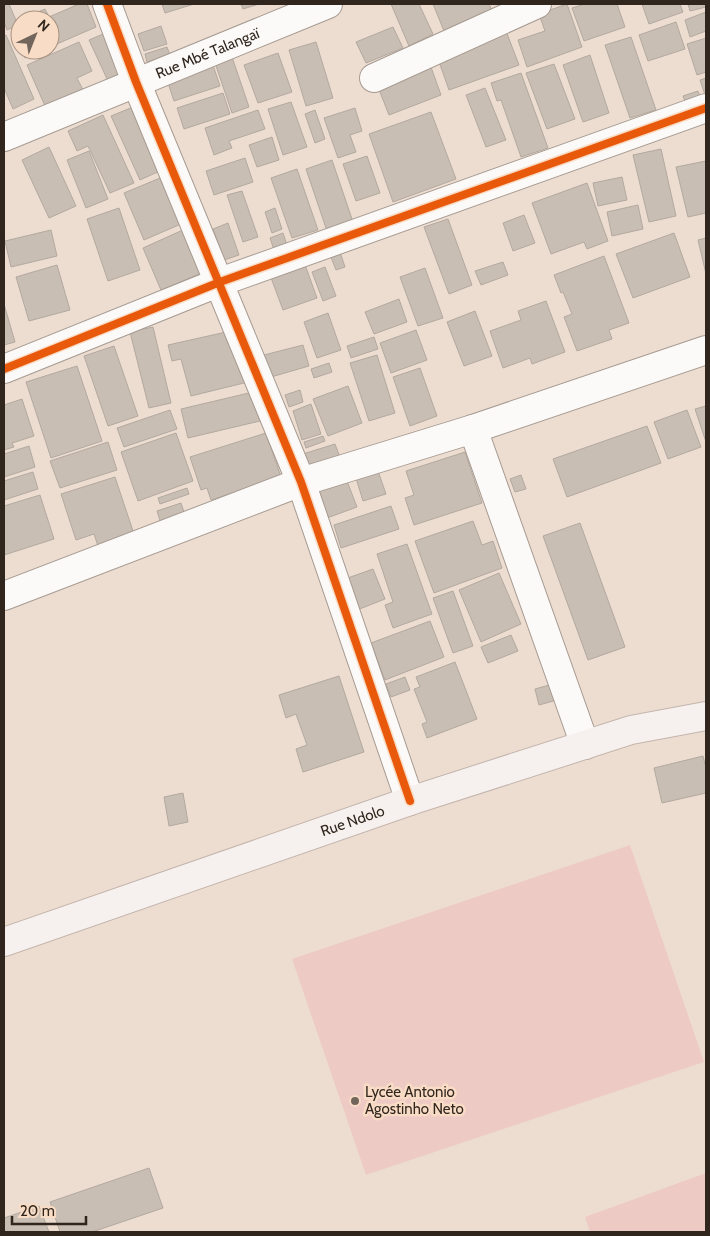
<svg xmlns="http://www.w3.org/2000/svg" width="710" height="1236" viewBox="0 0 710 1236" font-family="Cabin,sans-serif">
	<rect width="100%" height="100%" fill="#edddd1"/>
	<g fill="#eecac5">
		<path d="M630 845 704 1062 366 1175 292 959Z"/>
		<path d="M706 1173V1232H590L585 1217Z"/>
	</g>
	<g fill="#c8beb3" stroke="#b3a99e">
		<path d="M4 4H9L18 25 7 30 4 22Z"/>
		<path d="M79 4H87L96 27 50 47V20H42Z"/>
		<path d="M162 4H194L165 13Z"/>
		<path d="M241 4H259L243 9Z"/>
		<path d="M391 4H419L433 34 409 46Z"/>
		<path d="M433 4H489L492 11 444 31Z"/>
		<path d="M567 4 582 47 527 67 518 40 545 31 539 14Z"/>
		<path d="M585 4H617L625 27 584 41 572 8Z"/>
		<path d="M642 4H680L683 12 649 24Z"/>
		<path d="M688 4H706V7L690 11Z"/>
		<path d="M45 9 49 17 42 20H33L31 15Z"/>
		<path d="M706 12V31L690 37 685 20Z"/>
		<path d="M676 22 685 49 648 61 639 35Z"/>
		<path d="M161 26 167 44 144 51 138 34Z"/>
		<path d="M393 27 403 48 366 63 356 42Z"/>
		<path d="M20 30V48L13 32Z"/>
		<path d="M506 31 519 65 449 90 437 56Z"/>
		<path d="M103 34 121 75 108 81 89 40Z"/>
		<path d="M6 35 34 99 13 109 4 88V36Z"/>
		<path d="M631 37 656 110 630 118 605 45Z"/>
		<path d="M706 38V72L697 75 687 44Z"/>
		<path d="M79 42 92 71 77 78 83 90 45 106 27 65Z"/>
		<path d="M316 42 333 98 306 106 289 50Z"/>
		<path d="M167 47 170 55 147 62 145 54Z"/>
		<path d="M21 50H43L25 58Z"/>
		<path d="M278 53 292 92 258 103 244 65Z"/>
		<path d="M231 54 249 107 232 113 214 60Z"/>
		<path d="M590 55 609 113 583 122 563 65Z"/>
		<path d="M554 64 575 119 547 129 526 73Z"/>
		<path d="M213 65 220 86 174 101 167 80Z"/>
		<path d="M431 67 441 95 389 115 378 87Z"/>
		<path d="M521 73 548 148 521 157 501 100 497 101 491 83Z"/>
		<path d="M706 78V92H704L700 80Z"/>
		<path d="M485 88 506 140 486 147 466 95Z"/>
		<path d="M698 91 702 102 687 107 683 96Z"/>
		<path d="M223 93 230 114 184 129 177 108Z"/>
		<path d="M291 102 307 147 283 155 268 109Z"/>
		<path d="M133 107 162 170 140 180 111 116Z"/>
		<path d="M355 108 362 131 350 135 356 152 338 158 324 118Z"/>
		<path d="M258 110 265 129 229 141 232 148 214 155 205 128Z"/>
		<path d="M315 110 325 139 315 143 305 114Z"/>
		<path d="M431 112 456 179 393 202 369 134Z"/>
		<path d="M103 115 134 183 110 193 88 146 77 151 68 131Z"/>
		<path d="M272 137 279 160 257 167 249 145Z"/>
		<path d="M49 147 76 206 49 218 22 160Z"/>
		<path d="M661 149 676 216 649 222 633 155Z"/>
		<path d="M89 151 108 199 86 208 67 160Z"/>
		<path d="M367 156 380 193 356 201 343 164Z"/>
		<path d="M245 158 253 182 214 195 206 171Z"/>
		<path d="M332 160 353 222 327 231 306 169Z"/>
		<path d="M706 161V213L688 217 676 167Z"/>
		<path d="M297 169 318 230 292 238 271 178Z"/>
		<path d="M622 177 627 200 598 206 593 183Z"/>
		<path d="M160 178 181 224 144 240 124 193Z"/>
		<path d="M587 183 608 241 587 249 584 242 551 254 532 203Z"/>
		<path d="M242 191 258 237 243 242 227 195Z"/>
		<path d="M638 205 643 229 612 236 607 212Z"/>
		<path d="M119 208 140 270 108 281 87 219Z"/>
		<path d="M275 208 282 229 272 233 265 212Z"/>
		<path d="M524 215 535 243 513 251 503 223Z"/>
		<path d="M448 219 472 285 449 294 424 227Z"/>
		<path d="M228 223 239 255 224 260 213 229Z"/>
		<path d="M185 229 204 272 161 290 143 248Z"/>
		<path d="M51 230 57 256 11 267 5 241Z"/>
		<path d="M283 233 287 245 274 250 270 238Z"/>
		<path d="M674 233 690 277 633 298 616 254Z"/>
		<path d="M706 238V274L698 240Z"/>
		<path d="M339 249 345 267 336 270 329 252Z"/>
		<path d="M604 256 629 323 609 330 612 339 577 351 564 317 572 314 563 292 561 293 554 275Z"/>
		<path d="M304 262 317 298 283 310 270 275Z"/>
		<path d="M503 262 508 275 481 285 475 271Z"/>
		<path d="M57 265 70 310 29 321 16 277Z"/>
		<path d="M325 267 336 296 323 301 312 272Z"/>
		<path d="M425 268 443 318 418 326 400 277Z"/>
		<path d="M399 299 407 322 374 334 365 312Z"/>
		<path d="M546 301 565 352 532 364 530 358 503 368 490 331 521 320 518 311Z"/>
		<path d="M4 304 15 342 4 345Z"/>
		<path d="M475 311 492 356 464 366 447 322Z"/>
		<path d="M328 313 341 350 317 358 304 322Z"/>
		<path d="M153 327 171 403 149 408 130 332Z"/>
		<path d="M235 330 248 382 191 396 181 359 172 361 168 345Z"/>
		<path d="M416 330 427 360 391 373 380 343Z"/>
		<path d="M374 337 378 349 351 358 347 346Z"/>
		<path d="M303 345 309 366 271 377 264 355Z"/>
		<path d="M114 346 138 416 108 426 84 356Z"/>
		<path d="M377 355 395 413 369 421 350 363Z"/>
		<path d="M329 363 332 372 314 378 311 369Z"/>
		<path d="M77 366 102 441 51 458 26 382Z"/>
		<path d="M420 368 437 416 410 426 393 377Z"/>
		<path d="M348 386 362 423 328 436 313 399Z"/>
		<path d="M300 390 303 402 289 407 285 395Z"/>
		<path d="M253 392 260 421 188 438 181 409Z"/>
		<path d="M22 399 34 436 12 443 14 447 4 450V405Z"/>
		<path d="M311 404 321 434 302 440 293 411Z"/>
		<path d="M706 406V442L695 409Z"/>
		<path d="M170 410 177 429 124 447 117 428Z"/>
		<path d="M687 410 701 447 668 459 654 422Z"/>
		<path d="M647 426 661 463 567 497 553 459Z"/>
		<path d="M176 433 193 481 138 501 121 452Z"/>
		<path d="M266 433 281 477 211 500 207 488 201 490 190 457Z"/>
		<path d="M323 436 325 441 306 448 304 442Z"/>
		<path d="M108 442 117 470 60 488 50 461Z"/>
		<path d="M335 444 340 457 308 468 303 454Z"/>
		<path d="M29 446 35 467 4 477V454Z"/>
		<path d="M465 452 482 503 414 525 405 498 414 495 406 471Z"/>
		<path d="M378 471 386 494 363 501 356 478Z"/>
		<path d="M33 472 38 489 4 500V481Z"/>
		<path d="M521 475 526 489 515 492 510 479Z"/>
		<path d="M115 477 135 537 99 549 94 534 76 540 61 494Z"/>
		<path d="M347 481 357 507 327 518 317 491Z"/>
		<path d="M187 488 189 494 160 504 158 498Z"/>
		<path d="M40 495 54 539 4 555V506Z"/>
		<path d="M181 503 185 515 161 524 157 511Z"/>
		<path d="M391 506 399 529 341 548 334 525Z"/>
		<path d="M473 521 482 545 493 541 502 568 434 593 415 541Z"/>
		<path d="M580 523 625 647 588 660 543 536Z"/>
		<path d="M407 544 432 614 393 628 385 605 393 602 377 554Z"/>
		<path d="M373 569 385 599 357 610 345 579Z"/>
		<path d="M499 573 521 624 481 642 459 590Z"/>
		<path d="M453 591 473 646 453 653 433 598Z"/>
		<path d="M430 621 444 657 385 680 371 643Z"/>
		<path d="M511 635 518 651 488 663 481 647Z"/>
		<path d="M455 662 477 719 427 738 422 724 427 722 414 689 420 687 416 677Z"/>
		<path d="M339 676 364 752 303 772 296 749 307 745 296 714 286 718 279 695Z"/>
		<path d="M405 677 410 690 391 697 386 684Z"/>
		<path d="M553 684 557 700 539 705 535 689Z"/>
		<path d="M703 756 706 768V793L662 803 654 768Z"/>
		<path d="M183 793 188 822 169 826 164 797Z"/>
		<path d="M149 1168 163 1208 92 1232H60L50 1202Z"/>
		<path d="M39 1206 49 1232H4V1218Z"/>
	</g>
	<g fill="none" stroke-linecap="round" stroke-linejoin="round">
		<defs>
			<g id="street">
				<path d="M107 4 136 82 301 482 410 801"/>
				<path d="M374 78 537 4"/>
				<path id="s1" d="M4 137 328 4"/>
				<path d="M4 369 220 282 706 108"/>
				<path d="M473 429 585 745"/>
				<path d="M4 596 301 482 473 429 706 350"/>
			</g>
			<g id="primary">
				<path id="s2" d="M4 942 410 801 631 730 706 716"/>
			</g>
		</defs>
		<use href="#street" stroke="#a69a91" stroke-width="30"/>
		<use href="#primary" stroke="#c4b5ad" stroke-width="30"/>
		<use href="#street" stroke="#fcfaf8" stroke-width="28"/>
		<use href="#primary" stroke="#f6f1ee" stroke-width="28"/>
		<defs>
			<g id="cycleway">
				<path d="M107 4 136 82 301 482 410 801"/>
				<path d="M4 369 220 282 706 108"/>
			</g>
		</defs>
		<use href="#cycleway" stroke="#f9dcc5" stroke-width="11"/>
		<use href="#cycleway" stroke="#e8590c" stroke-width="8"/>
	</g>
	<circle fill="#72665c" stroke="#f9dcc5" stroke-width="2" cx="355" cy="1101" r="5"/>
	<g text-anchor="middle" dominant-baseline="central" stroke-width="5" stroke-linejoin="round" paint-order="stroke">
		<g font-size="15" fill="#30261d" stroke="#f9dcc5">
			<text stroke="none"><textPath href="#s1" startOffset="220">Rue Mbé Talangaï</textPath></text>
			<text stroke="none"><textPath href="#s2" startOffset="369">Rue Ndolo</textPath></text>
		</g>
		<g font-size="15" fill="#30261d" stroke="#f9dcc5" text-anchor="start">
			<text x="365" y="1092">Lycée Antonio<tspan x="365" dy="17">Agostinho Neto</tspan></text>
		</g>
	</g>
	<rect width="710" height="1236" fill="none" stroke="#30261d" stroke-width="10"/>
	<g transform="translate(35 35) rotate(43)"><circle r="24" fill="#f9dcc5" stroke="#a99382"/>
	<path d="M0-4L9 19L0 12L-9 19Z" fill="#72665c"/>
	<text y="-8" font-size="14" font-weight="bold" text-anchor="middle" fill="#30261d">N</text>
	</g>
	<path d="M12 1216v8h74v-8" fill="none" stroke="#30261d" stroke-width="2.5"/>
	<text x="20" y="1216" font-size="15" fill="#30261d" stroke="#f9dcc5" stroke-width="4" paint-order="stroke">20 m</text>
</svg>
